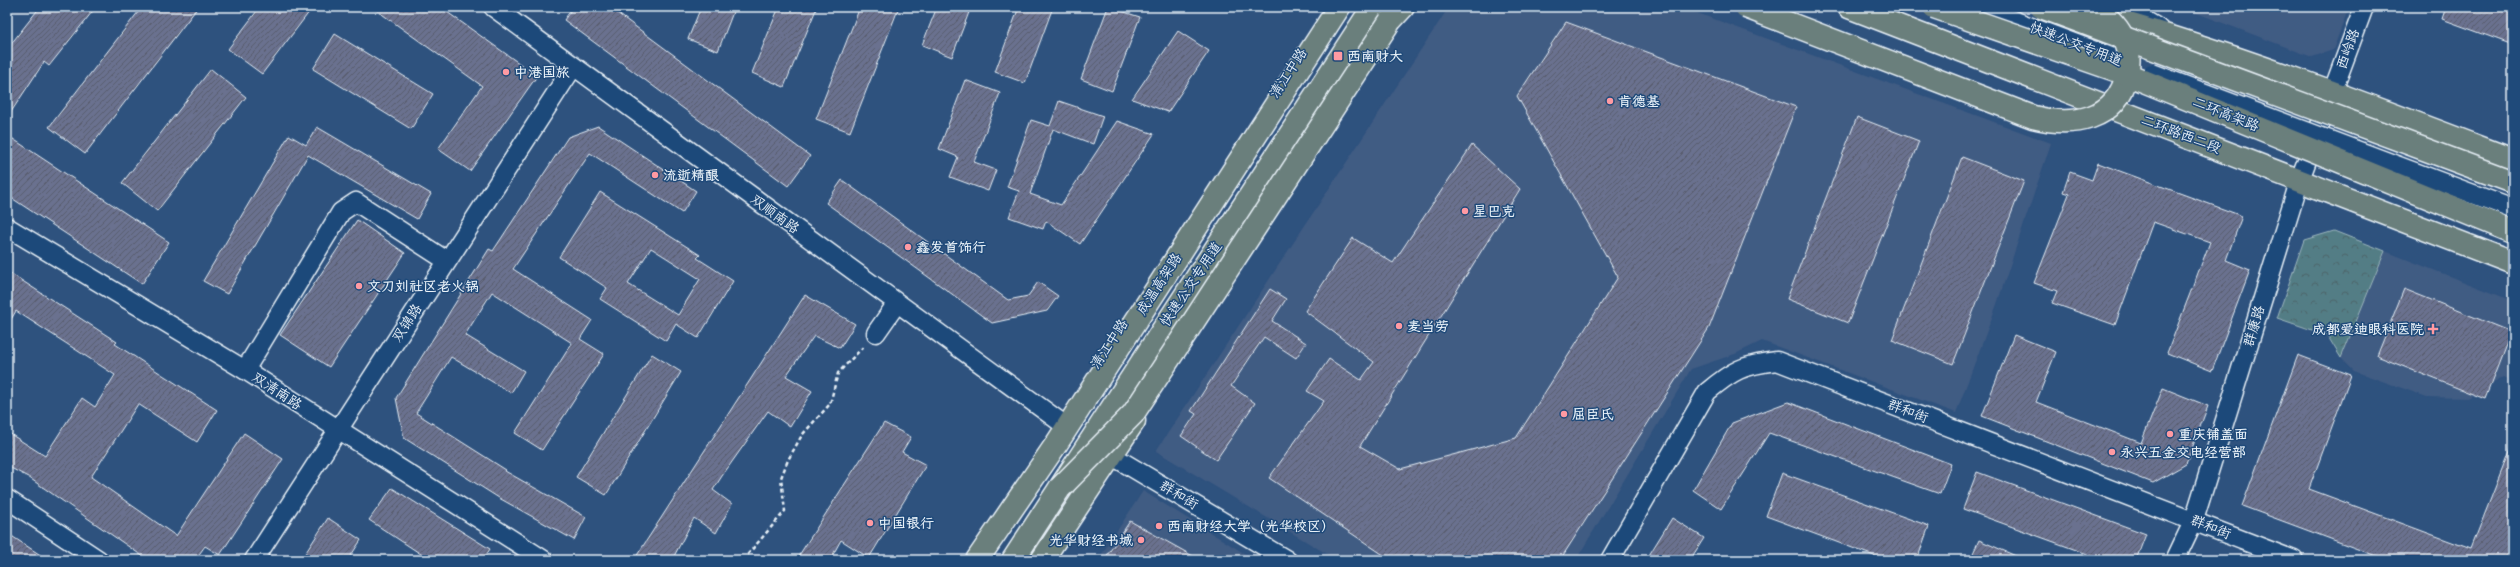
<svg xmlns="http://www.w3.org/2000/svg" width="2520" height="567" viewBox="0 0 2520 567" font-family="Caveat,'LXGW WenKai TC',sans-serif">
	<defs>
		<pattern id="forest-crowns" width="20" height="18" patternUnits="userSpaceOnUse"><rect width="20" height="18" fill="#537d85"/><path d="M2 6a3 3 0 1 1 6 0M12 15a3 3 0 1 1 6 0" fill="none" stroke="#4d656a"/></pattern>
		<pattern id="building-hatch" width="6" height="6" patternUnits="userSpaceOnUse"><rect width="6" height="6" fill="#6a718f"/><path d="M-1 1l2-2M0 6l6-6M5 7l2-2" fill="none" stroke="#585c6c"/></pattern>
	</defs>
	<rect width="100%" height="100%" fill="#2e527e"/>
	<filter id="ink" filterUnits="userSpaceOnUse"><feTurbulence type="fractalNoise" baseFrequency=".025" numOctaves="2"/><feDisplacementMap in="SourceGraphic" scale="8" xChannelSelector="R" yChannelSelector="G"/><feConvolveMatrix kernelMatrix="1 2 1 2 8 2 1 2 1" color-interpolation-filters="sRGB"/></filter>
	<g filter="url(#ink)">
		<g fill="#405b83">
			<path d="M1449 7H1681L2051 143 1997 304 1956 413 1762 341 1735 354 1691 369 1576 560H1337L1156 451Z"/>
			<path d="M2181 7H2349L2333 50 2312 57Z"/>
			<path d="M2385 251 2513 301V380L2503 377 2468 398 2427 397 2354 371 2341 358Z"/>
			<path d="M1143 491 1255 560H1098Z"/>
		</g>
		<path fill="url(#forest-crowns)" stroke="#9eb7be" d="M2334 231 2385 251 2341 358 2327 335 2277 318 2304 240Z"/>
		<g fill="url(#building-hatch)" stroke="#e8f1f8" fill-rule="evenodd">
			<path d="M40 7H96L49 66 44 62 7 118V49Z"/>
			<path d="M142 7H198L85 154 49 127Z"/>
			<path d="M260 7H313L262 74 228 49Z"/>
			<path d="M372 7H440L537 76 470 171 438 149 482 86Z"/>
			<path d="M573 7H609L810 156 788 186 564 20Z"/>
			<path d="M701 7H735L718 51 688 39Z"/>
			<path d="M779 7H817L784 87 752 73Z"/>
			<path d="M860 7H899L850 132 816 119Z"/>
			<path d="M937 7H971L952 57 922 45Z"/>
			<path d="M1019 7H1053L1025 83 995 72Z"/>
			<path d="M1108 7 1140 17 1112 91 1081 79Z"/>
			<path d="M2446 7H2513V45L2442 19Z"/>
			<path d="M1566 22 1796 107 1709 328 1560 560H1391L1269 478 1324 401 1307 391 1329 359 1361 380 1374 362 1305 311 1353 238 1393 263 1472 145 1520 189 1360 446 1400 469 1516 438 1618 277 1517 96Z"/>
			<path d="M1178 31 1209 51 1168 112 1132 99Z"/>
			<path d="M335 34 433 94 411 129 313 69Z"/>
			<path d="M211 69 246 97 157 211 122 183Z"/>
			<path d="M965 80 1000 93 974 162 996 170 988 191 950 177 958 157 939 149Z"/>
			<path d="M1059 101 1103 116 1093 144 1053 129 1030 194 1061 205 1117 121 1154 134 1080 244 1046 221 1043 229 1009 217 1019 191 1007 187 1031 120 1050 126Z"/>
			<path d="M1857 117 1919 141 1848 323 1787 299Z"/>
			<path d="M598 126 696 191 682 213 590 153 513 269 592 320 580 339 604 354 542 450 515 433 572 343 492 292 465 335 524 371 511 393 451 357 416 413 506 470 505 471 586 517 574 540 499 498 404 438 396 398 489 249 493 251 568 137Z"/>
			<path d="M317 127 431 194 417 219 308 155 227 294 203 281 289 135 306 145Z"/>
			<path d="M7 135 169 242 142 284 7 195Z"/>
			<path d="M1962 157 2024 181 1953 364 1892 340Z"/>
			<path d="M2098 163 2242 216 2226 260 2250 270 2212 371 2167 353 2210 242 2153 222 2115 325 2052 303 2057 291 2034 283 2069 194 2063 192 2070 172 2092 180Z"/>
			<path d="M842 180 1008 300 1028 296 1038 282 1058 296 1047 311 992 323 826 203Z"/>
			<path d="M600 192 700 255 697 258 733 281 698 338 676 324 666 341 600 299 607 288 559 257ZM651 248 700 279 678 315 628 284Z"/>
			<path d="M357 220 405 253 329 367 280 335Z"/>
			<path d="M7 271 117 342 115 344 217 410 197 442 138 404 91 477 176 536 244 433 283 459 220 555 205 546 195 560H148L28 477 7 466V432L45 456 82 398 95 407 115 375 16 311 7 326Z"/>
			<path d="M1270 289 1286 299 1272 321 1306 343 1296 358 1264 337 1231 386 1255 403 1216 460 1181 436 1196 414 1191 411Z"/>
			<path d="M2404 289 2511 332 2485 399 2377 356Z"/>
			<path d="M805 295 855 324 840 348 814 336 786 376 812 391 790 427 768 411 722 476 713 490 732 504 716 533 694 518 672 560H634Z"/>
			<path d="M2014 335 2056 352 2036 402 2141 443 2163 388 2208 406 2186 464 2153 483 1982 416Z"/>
			<path d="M652 354 681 372 606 495 576 477Z"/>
			<path d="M2298 355 2351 375 2309 489 2471 549 2513 442V547L2508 560H2387L2242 506Z"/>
			<path d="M1788 402 1951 464 1940 494 1769 433 1721 509 1693 490 1732 423Z"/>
			<path d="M884 423 911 437 902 452 926 465 869 558 841 540 830 560H796Z"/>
			<path d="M1977 472 2146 534 2136 560H2104L1963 509Z"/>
			<path d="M1782 473 1929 526 1917 560H1885L1766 516Z"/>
			<path d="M392 488 490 549 483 560H430L369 520Z"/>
			<path d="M328 518 361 540 348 560H301Z"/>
			<path d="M1672 518 1704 538 1690 560H1646Z"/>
			<path d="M1130 521 1200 560H1104Z"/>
			<path d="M7 533 48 560H7Z"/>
			<path d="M1979 540 2025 560H1970Z"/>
		</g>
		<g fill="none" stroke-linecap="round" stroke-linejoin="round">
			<defs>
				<g id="minor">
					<path d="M493 7 1059 421"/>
					<path d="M1978 7 2116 59"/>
					<path d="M2123 7 2158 28"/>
					<path d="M7 227 245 370 544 560"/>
					<path d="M876 333 897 303"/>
					<path d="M245 370 341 212 356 202 447 261"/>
					<path d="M1111 455 1287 560"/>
					<path d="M7 499 99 560"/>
					<path d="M254 560 573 67"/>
					<path d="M1610 560 1707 392C1733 370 1743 365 1777 361L2294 560"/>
					<path d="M2175 560 2194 520 2300 179 2364 7"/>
				</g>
				<g id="major">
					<path d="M1849 7 2513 263"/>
					<path d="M2098 15C2239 55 2376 108 2513 160"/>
					<path d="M1042 560 1134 421"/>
				</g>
				<g id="highway">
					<path d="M1390 21 1403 7"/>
					<path d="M977 560 1057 443 1339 7"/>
					<path d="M1013 560 1373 7"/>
				</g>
			</defs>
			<use href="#minor" stroke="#e8f1f8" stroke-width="21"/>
			<use href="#major" stroke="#e8f1f8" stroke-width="25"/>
			<use href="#highway" stroke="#e8f1f8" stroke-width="25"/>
			<path stroke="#e8f1f8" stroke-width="2.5" stroke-dasharray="4 3" stroke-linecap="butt" d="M743 560 785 511 781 478 788 460 802 435 830 404 838 373 865 345"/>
			<use href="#minor" stroke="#1f4a7a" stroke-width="18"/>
			<use href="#major" stroke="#6b7f7c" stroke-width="22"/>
			<use href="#highway" stroke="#6b7f7c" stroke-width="22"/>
			<defs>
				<path id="minor-bridge" d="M2152 73 2513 209"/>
				<g id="highway-bridge">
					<path d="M1746 7 2033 117C2073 127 2116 121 2127 75 2130 60 2129 50 2122 36 2116 24 2106 16 2095 7"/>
					<path d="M1934 7 2124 73 2513 232"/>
					<path d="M2041 7 2513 182"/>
					<path d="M1060 488 1133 414 1390 21"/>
				</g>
			</defs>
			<use href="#minor-bridge" stroke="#e8f1f8" stroke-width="21" stroke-linecap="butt"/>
			<use href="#highway-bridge" stroke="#e8f1f8" stroke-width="25" stroke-linecap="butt"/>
			<use href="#minor-bridge" stroke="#1f4a7a" stroke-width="18"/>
			<use href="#highway-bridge" stroke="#6b7f7c" stroke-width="22"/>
		</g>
	</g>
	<g fill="#ff9aa2" stroke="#1f4a7a" stroke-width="1.5">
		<rect x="1333" y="51" width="10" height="10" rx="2"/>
		<circle cx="506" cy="72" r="4"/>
		<circle cx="1610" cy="101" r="4"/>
		<circle cx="655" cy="175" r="4"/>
		<circle cx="1465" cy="211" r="4"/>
		<circle cx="908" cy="247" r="4"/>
		<circle cx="359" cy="286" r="4"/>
		<circle cx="1399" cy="326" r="4"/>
		<path d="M2431 323h4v4h4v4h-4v4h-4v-4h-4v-4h4z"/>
		<circle cx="1564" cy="414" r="4"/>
		<circle cx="2170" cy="434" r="4"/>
		<circle cx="2112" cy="452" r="4"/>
		<circle cx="870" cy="523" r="4"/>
		<circle cx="1159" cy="526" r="4"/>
		<circle cx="1141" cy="540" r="4"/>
	</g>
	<g text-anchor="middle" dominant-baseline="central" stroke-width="3" stroke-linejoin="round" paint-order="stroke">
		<g font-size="14" fill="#e8f1f8" stroke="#1f4a7a">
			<text transform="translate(2076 44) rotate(21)">快速公交专用道</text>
			<text transform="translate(2348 49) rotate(-70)">西岭路</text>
			<text transform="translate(1288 73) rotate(-57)">清江中路</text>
			<text transform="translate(2226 114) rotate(22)">二环高架路</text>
			<text transform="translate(2181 134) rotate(21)">二环路西二段</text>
			<text transform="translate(775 214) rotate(36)">双顺南路</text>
			<text transform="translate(1159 284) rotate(-57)">成温高架路</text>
			<text transform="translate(1191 284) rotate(-56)">快速公交专用道</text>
			<text transform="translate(407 323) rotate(-57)">双锦路</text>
			<text transform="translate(2254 326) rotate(-73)">群康路</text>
			<text transform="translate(1109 344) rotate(-57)">清江中路</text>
			<text transform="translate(277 391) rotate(33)">双清南路</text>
			<text transform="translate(1908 411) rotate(21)">群和街</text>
			<text transform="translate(1179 495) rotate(31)">群和街</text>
			<text transform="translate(2211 527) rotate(22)">群和街</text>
		</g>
		<g font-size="14" font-weight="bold" fill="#e8f1f8" stroke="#1f4a7a" text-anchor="start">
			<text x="1347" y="56">西南财大</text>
			<text x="514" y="72">中港国旅</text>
			<text x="1618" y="101">肯德基</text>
			<text x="663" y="175">流逝精酿</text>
			<text x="1473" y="211">星巴克</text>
			<text x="916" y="247">鑫发首饰行</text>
			<text x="367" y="286">文刀刘社区老火锅</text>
			<text x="1407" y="326">麦当劳</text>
			<text x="2424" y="329" text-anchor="end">成都爱迪眼科医院</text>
			<text x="1572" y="414">屈臣氏</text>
			<text x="2178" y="434">重庆铺盖面</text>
			<text x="2120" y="452">永兴五金交电经营部</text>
			<text x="878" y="523">中国银行</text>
			<text x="1167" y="526">西南财经大学（光华校区）</text>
			<text x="1133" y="540" text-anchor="end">光华财经书城</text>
		</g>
	</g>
	<rect width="2520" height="567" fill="none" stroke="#1f4a7a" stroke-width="24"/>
	<rect x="12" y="12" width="2496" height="543" fill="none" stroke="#e8f1f8" stroke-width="1.5" filter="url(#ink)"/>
</svg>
